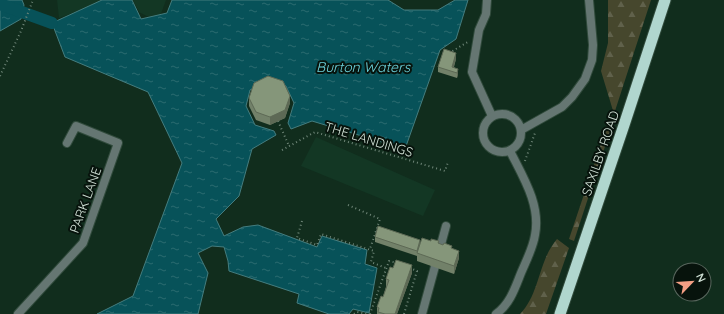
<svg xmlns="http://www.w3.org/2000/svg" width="724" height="314" viewBox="0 0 724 314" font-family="Quicksand,sans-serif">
	<defs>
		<pattern id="forest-firs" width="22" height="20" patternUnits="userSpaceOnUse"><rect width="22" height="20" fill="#46472d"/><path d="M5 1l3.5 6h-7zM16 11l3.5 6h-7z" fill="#60614b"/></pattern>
		<pattern id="water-ripples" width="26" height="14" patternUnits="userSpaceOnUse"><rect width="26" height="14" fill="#075259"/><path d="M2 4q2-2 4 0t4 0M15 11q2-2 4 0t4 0" fill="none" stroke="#2a6b70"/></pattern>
	</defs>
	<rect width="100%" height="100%" fill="#112d1d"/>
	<g fill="#133724">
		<path d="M57 0H109L59 18Z"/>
		<path d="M133 0H166L158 22 139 12Z"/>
		<path d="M316 137 435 190 423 216 301 166Z"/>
	</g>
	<g fill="url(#forest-firs)">
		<path d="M608 0H651L614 114 601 71 608 43Z"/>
		<path d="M611 114 614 119 574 241 569 239Z"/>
		<path d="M557 239 569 248 546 314H520C540 294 538 261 557 239Z"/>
	</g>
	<g fill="url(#water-ripples)" stroke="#447d7f">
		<path d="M0 0H22L24 5 21 19 0 31Z"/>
		<path d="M102 0H132L141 19 167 13 172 0H388L404 10H438L455 0H468L456 39 440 50 405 149 312 121 291 129 288 123 294 103 286 86 268 81 250 90 246 106 255 125 274 131 276 135 252 149 239 196 216 219 224 236 243 227 258 225 317 247 322 236 367 250 365 264 377 268 369 313 353 309 349 314H329L297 303 299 294 229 271 228 261 224 247 212 246 198 253 208 273 198 314H97L133 296 182 163 148 92 65 57 52 23Z"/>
	</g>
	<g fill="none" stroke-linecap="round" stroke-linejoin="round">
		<path stroke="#075259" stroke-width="12" d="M0 4 52 23"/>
		<defs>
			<g id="minor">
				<path d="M487 0 486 14 479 30 472 72 492 116"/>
				<circle cx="502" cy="133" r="19"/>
				<path d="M521 130 562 107 572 97 585 79 592 60 593 45 589 0"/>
				<path d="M18 314 83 243 118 143 76 126 67 143"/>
				<path d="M422 314 446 226"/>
				<path d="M496 314C510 304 515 288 521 273 526 261 533 248 535 235 541 205 523 177 510 151"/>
			</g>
			<path id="trunk" d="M560 314 624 125 665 0"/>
		</defs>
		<use href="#minor" stroke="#304a3b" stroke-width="10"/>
		<use href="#trunk" stroke="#304a3b" stroke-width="13"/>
		<g stroke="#708779" stroke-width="2" stroke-dasharray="1 3" stroke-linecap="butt">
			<path d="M449 53 468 42"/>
			<path d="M0 76 21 31 33 0"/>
			<path d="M278 121 289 146"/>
			<path d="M282 150 315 132 445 171 448 162"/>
			<path d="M525 161 535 133"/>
			<path d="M348 205 380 219 370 249"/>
			<path d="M302 221 297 238 317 245 321 234 374 251 371 262 386 268"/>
			<path d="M354 314 357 312 367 314"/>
			<path d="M370 314 389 261 397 263"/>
			<path d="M404 314 417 271 410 268"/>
		</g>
		<use href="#minor" stroke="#657672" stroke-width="8"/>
		<use href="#trunk" stroke="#b0d6ce" stroke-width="11"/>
	</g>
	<g fill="#728169">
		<path d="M456 59 454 67 458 74 457 78 438 72V67Z"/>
		<path d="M249 98 290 103 285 118 270 125 256 120 249 106Z"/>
		<path d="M375 237 420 243 439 244 452 248 459 258 454 274 417 261V256L375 242Z"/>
		<path d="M412 273 397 314H377V307L383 297 386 287V279Z"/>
	</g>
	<g fill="#5d6955">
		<path d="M456 53V59L452 72V67Z"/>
		<path d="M458 69V74L457 78V73Z"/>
		<path d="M290 96V103L285 118 270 125V117Z"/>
		<path d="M420 240V245L417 253V256V251Z"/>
		<path d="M459 251V258L454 274V266Z"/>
		<path d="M412 265V273L397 314H395Z"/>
	</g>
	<g fill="#85967a" stroke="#5d6955">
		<path d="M444 49 456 53 452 67 458 69 457 73 438 67Z"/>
		<path d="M268 76 283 81 290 96 285 110 270 117 256 112 249 98 254 83Z"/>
		<path d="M378 226 420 240 417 251 375 237Z"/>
		<path d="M422 238 431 241V239L439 241 438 243 443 245 444 243 452 246 451 248 459 251 454 266 417 253Z"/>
		<path d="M396 260 412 265 395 314H385L378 312 379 308 377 307 381 296 383 297 389 280 386 279 390 267 393 268Z"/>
	</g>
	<g text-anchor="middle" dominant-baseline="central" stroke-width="4" stroke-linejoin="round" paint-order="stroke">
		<g font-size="13" fill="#d2e2d7" stroke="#07130c">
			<text transform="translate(369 139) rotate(17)">THE LANDINGS</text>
			<text transform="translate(600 153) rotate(-71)">SAXILBY ROAD</text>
			<text transform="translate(85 200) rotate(-70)">PARK LANE</text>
		</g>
		<g font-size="14" font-style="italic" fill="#6ed4de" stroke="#07130c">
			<text x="363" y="67">Burton Waters</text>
		</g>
	</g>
	<g transform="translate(692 282) rotate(65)"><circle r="19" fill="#07130c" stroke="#58665d"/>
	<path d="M0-3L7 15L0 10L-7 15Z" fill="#f39f84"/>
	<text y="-6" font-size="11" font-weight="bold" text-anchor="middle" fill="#d2e2d7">N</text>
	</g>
</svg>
